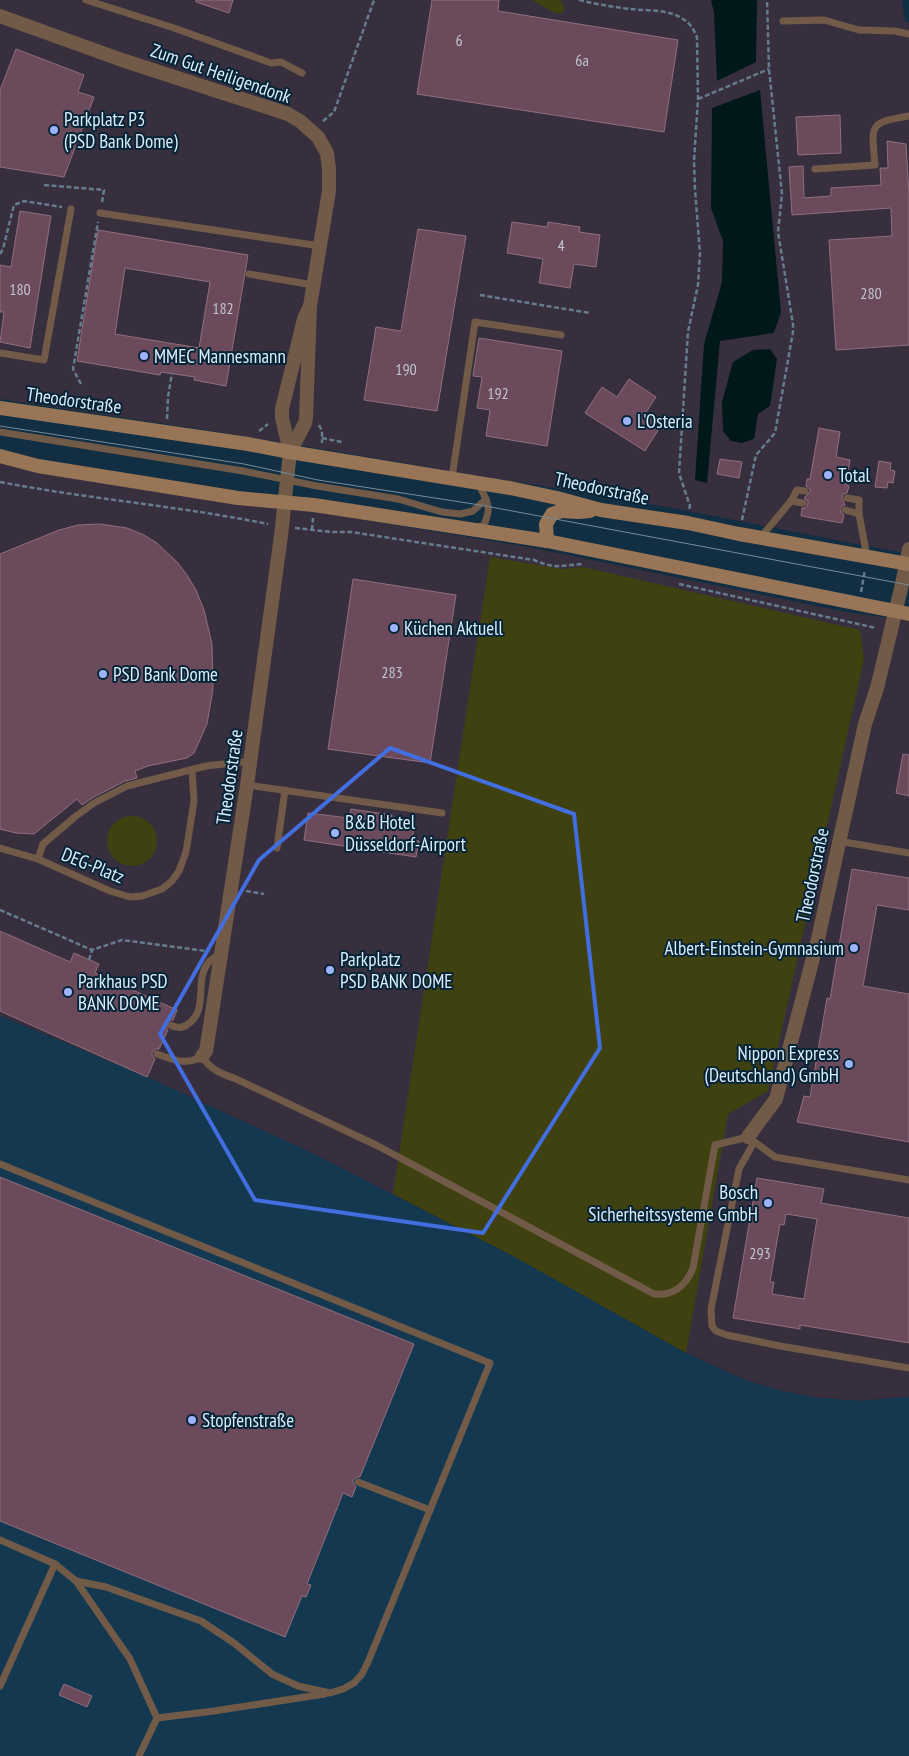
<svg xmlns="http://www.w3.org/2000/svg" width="909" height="1756" viewBox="0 0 909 1756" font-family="'PT Sans Narrow',sans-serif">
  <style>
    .commercial { fill: #382f3e }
    .built { fill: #133850 }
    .green { fill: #3f4110 }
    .water { fill: #00181a }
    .building { fill: #6b4b5b; stroke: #906e7f; fill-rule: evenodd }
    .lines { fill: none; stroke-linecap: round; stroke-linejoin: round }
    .path { stroke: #647c8d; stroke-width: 2.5; stroke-dasharray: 5 2.5; stroke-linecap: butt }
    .service { stroke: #715b48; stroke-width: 7 }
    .minor { stroke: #715b48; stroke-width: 14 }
    .secondary { stroke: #987556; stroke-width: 14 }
    .tram { stroke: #748b9c; stroke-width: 1 }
    .marked { fill: none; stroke: #436edf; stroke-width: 4; stroke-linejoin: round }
    .poi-dot { fill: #9db4fd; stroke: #062437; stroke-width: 2 }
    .labels { text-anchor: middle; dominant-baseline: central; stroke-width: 4; stroke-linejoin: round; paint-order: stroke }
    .number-label { font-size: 16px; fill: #c0c4d2 }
    .street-label { font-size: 19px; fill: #dcedfa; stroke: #062437 }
    .poi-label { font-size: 19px; fill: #dcedfa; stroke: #062437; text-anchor: start }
  </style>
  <rect width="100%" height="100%" fill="#112e42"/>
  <g class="commercial">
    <polygon points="0,0 902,0 905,22 909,22 909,554 667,507 238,435 0,399"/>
    <polygon points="0,460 528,547 846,612 909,621 909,1397 860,1401 819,1398 781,1391 745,1380 686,1353 515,1257 312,1153 147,1077 0,1016"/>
  </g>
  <polygon class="built" points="0,1016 147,1077 312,1153 515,1257 686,1353 745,1380 781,1391 819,1398 860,1401 909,1397 909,1756 0,1756"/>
  <g class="green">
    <polygon points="532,0 560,0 565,8 561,14 553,12"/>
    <polygon points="490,557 562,569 583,567 860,630 864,659 768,1091 728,1114 686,1353 515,1257 393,1194"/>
    <circle cx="132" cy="841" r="25"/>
  </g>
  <g class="water">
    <polygon points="711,0 757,0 756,62 717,81 714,13"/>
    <polygon points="760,90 781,312 774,333 720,341 707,483 695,480 704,344 722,282 723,241 711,208 712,108"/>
    <polygon points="770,349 777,359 770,406 758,414 754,439 742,443 731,441 723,431 722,402 733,362 753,350"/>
  </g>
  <g class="building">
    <polygon points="196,0 233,0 229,13 196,2"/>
    <polygon points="432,0 499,0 498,11 678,40 664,132 417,94"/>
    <polygon points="16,49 84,75 78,92 94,97 64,177 0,167 0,90"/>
    <polygon points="840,115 841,153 798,155 796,117"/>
    <polygon points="887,141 906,144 909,194 909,345 836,350 829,240 892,236 891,208 792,215 789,167 803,166 804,198 831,196 831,188 881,185 880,168 888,168"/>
    <polygon points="20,211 51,216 30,348 0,342 4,312 0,312 0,265 11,267"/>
    <polygon points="512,222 547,227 548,222 580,227 579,232 600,235 596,267 574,264 570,288 539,283 543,259 507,253"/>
    <polygon points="418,229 466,236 437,411 364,400 376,327 401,331"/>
    <path d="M 98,230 L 248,255 L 226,386 L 194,380 L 195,377 L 161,372 L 160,375 L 77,361 ZM 125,268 L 210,282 L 199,348 L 115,334 Z"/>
    <polygon points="479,338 562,351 547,446 486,436 490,410 477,408 482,377 473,376"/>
    <polygon points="629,379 656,397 645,414 662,424 645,451 585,413 602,387 617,397"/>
    <polygon points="819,428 840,432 836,457 850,460 846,485 849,486 847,493 843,494 842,498 845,505 842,506 840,509 841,513 844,515 842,523 801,516 802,508 805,508 808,504 808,501 804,498 810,492 810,489 806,486 807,479 810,479"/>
    <polygon points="720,459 742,462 739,478 717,474"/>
    <polygon points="879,461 891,463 890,470 895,471 893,483 888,482 887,488 875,487"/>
    <polygon points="100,524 127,528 144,535 157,543 177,562 187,575 196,590 204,610 212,644 213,689 207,724 194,753 187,758 148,766 135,771 137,778 125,781 92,798 82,805 77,799 34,834 16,833 0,829 0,554 59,530 78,525"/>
    <polygon points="353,579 456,595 430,763 328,749"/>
    <polygon points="903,754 909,755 909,796 896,793"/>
    <polygon points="351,809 392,815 391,825 414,828 412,840 419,841 416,857 304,840 308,813 349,818"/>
    <polygon points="852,869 909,878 909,910 877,905 863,986 909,994 909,1142 797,1122 804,1096 810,1097 827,998 830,999"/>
    <polygon points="0,931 70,962 74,953 99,964 95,973 177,1010 173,1020 169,1020 165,1023 165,1026 168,1030 159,1049 156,1049 152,1052 152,1055 155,1059 147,1077 0,1011"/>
    <polygon points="0,1177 414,1344 360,1477 357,1477 353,1480 353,1483 356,1487 352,1497 343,1493 307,1584 311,1585 306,1597 302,1596 285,1637 0,1521"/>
    <path d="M 757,1178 L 824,1189 L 821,1203 L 909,1218 L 909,1343 L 800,1325 L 800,1329 L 733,1318 ZM 786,1214 L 817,1219 L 804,1299 L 772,1294 L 774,1282 L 770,1282 L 780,1224 L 784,1225 Z"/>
    <polygon points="64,1684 92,1696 87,1707 59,1695"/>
  </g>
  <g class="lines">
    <g class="path">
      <path d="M 579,0 C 596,4 613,7 630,9 C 647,11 669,9 683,19 C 690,23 694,30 697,37 L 698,99 L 694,161 L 695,190 L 700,253 L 698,285 L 688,332 L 679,473 L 690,506 L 689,509"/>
      <polyline points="698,99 769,69"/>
      <polyline points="323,121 334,112 374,0"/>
      <polyline points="44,185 104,190 102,202"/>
      <polyline points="0,254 3,249 14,205 24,201 62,207"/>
      <polyline points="480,295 590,313"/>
      <polyline points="81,384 73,369 98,222"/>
      <polyline points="167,419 168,397 172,373"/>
      <polyline points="319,425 322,431 322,443"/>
      <polyline points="259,431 268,424"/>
      <polyline points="322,438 342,442"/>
      <path d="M 0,482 C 89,499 179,506 268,524"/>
      <polyline points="742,520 756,455 775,433 793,332 793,324 778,232 782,194 769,69 767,0"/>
      <path d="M 295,528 L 332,532 L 351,532 L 534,560 C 557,570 561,565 583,564"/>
      <polyline points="312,530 313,518"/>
      <polyline points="679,584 876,628"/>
      <polyline points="861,592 865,570"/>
      <polyline points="246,891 264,894"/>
      <polyline points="0,910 92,950 122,940 206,951"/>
      <polyline points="89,960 92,950"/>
    </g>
    <g class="service">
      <polyline points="86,0 174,28 271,63 281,62 302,73"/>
      <polyline points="783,21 824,20 859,30 895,31 909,34"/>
      <path d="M 815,169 L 875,165 C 872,125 867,123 909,116"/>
      <polyline points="100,213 320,246"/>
      <polyline points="249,274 313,285"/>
      <polyline points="0,353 44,360 71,209"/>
      <polyline points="0,432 243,471 317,486 398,499 442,512 460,514 473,511 486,499 478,483"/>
      <polyline points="452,478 475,322 561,335"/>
      <polyline points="847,498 859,500 859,514"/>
      <polyline points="791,501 797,490 805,491"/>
      <polyline points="845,510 859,514 867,557"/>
      <path d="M 477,527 L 484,525 C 488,515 490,509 486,499"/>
      <polyline points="761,537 791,501 803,503"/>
      <polyline points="192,770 194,801 186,852 179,871 172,881 162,889 142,896 130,897 110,891 38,859 43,844 76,816 94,803 127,786 206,766 251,761"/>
      <polyline points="247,785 442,813"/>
      <polyline points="838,841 909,853"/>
      <polyline points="0,848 38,859"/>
      <polyline points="277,848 285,790"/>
      <path d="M 170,1025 C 177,1028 182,1029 188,1024 C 209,1010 194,981 208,963 C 211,959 217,956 221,953"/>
      <path d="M 157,1054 C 173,1060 187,1066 202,1056 C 210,1070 222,1074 236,1079 L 378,1146 L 654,1294 C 673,1296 686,1286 693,1268 L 715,1145 L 748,1137 L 775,1157 L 909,1180"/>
      <polyline points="754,1142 739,1169 711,1309 712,1326 716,1331 727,1335 780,1346 909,1368"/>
      <polyline points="0,1164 490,1363 368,1662 362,1674 354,1683 343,1689 330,1693 298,1686 272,1674 234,1643 201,1621 106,1587 76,1581 55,1564 0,1540"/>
      <polyline points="358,1482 430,1510"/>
      <polyline points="76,1581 130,1659 157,1718 214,1711 325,1694"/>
      <polyline points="0,1686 55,1564"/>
      <polyline points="139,1756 157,1718"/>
    </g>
    <g class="minor">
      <polyline points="0,16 122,60 288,114 300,121 318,137 327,153 329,168 329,191 310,306 306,418 305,423 290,452"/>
      <polyline points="202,1056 206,1051 208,1039 247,785 281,536 290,452 282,418 282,409 304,319 310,306"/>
      <polyline points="748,1137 776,1099 818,939 865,724 877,688 902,584 909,549"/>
    </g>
    <g class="secondary">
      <polyline points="0,408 248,444 290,452 510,488 557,498 601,510 688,523 739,534 909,564"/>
      <polyline points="0,456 38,466 238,498 314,505 547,541 909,614"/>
      <polyline points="547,541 546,524 552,514 561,511 578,512 590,511"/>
    </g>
    <polyline class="tram" points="0,426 244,464 318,480 480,505 909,585"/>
  </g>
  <path class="marked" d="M 390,748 L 574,814 L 600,1048 L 483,1233 L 255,1200 L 160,1034 L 259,860 Z"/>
  <g class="poi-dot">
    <circle cx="54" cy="130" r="5"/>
    <circle cx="144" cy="356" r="5"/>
    <circle cx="627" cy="421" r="5"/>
    <circle cx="828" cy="475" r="5"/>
    <circle cx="394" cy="628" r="5"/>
    <circle cx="103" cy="674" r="5"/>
    <circle cx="335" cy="833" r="5"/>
    <circle cx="854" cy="948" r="5"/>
    <circle cx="330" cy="970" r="5"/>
    <circle cx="68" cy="992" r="5"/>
    <circle cx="849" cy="1064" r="5"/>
    <circle cx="768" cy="1203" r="5"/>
    <circle cx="192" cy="1420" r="5"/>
  </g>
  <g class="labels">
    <g class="number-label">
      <text x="459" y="40">6</text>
      <text x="582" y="60">6a</text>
      <text x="561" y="245">4</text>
      <text x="20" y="289">180</text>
      <text x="871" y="293">280</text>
      <text x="223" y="308">182</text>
      <text x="406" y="369">190</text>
      <text x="498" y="393">192</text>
      <text x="392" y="672">283</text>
      <text x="760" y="1253">293</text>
    </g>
    <g class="street-label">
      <text transform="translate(221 73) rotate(19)">Zum Gut Heiligendonk</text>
      <text transform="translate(74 400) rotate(8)">Theodorstraße</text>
      <text transform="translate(602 488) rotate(12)">Theodorstraße</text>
      <text transform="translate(229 777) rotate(-82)">Theodorstraße</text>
      <text transform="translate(93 865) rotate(22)">DEG-Platz</text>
      <text transform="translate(812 875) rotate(-78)">Theodorstraße</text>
    </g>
    <g class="poi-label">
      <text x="64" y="119">Parkplatz P3<tspan x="64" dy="22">(PSD Bank Dome)</tspan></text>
      <text x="154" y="356">MMEC Mannesmann</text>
      <text x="637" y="421">L'Osteria</text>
      <text x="838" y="475">Total</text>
      <text x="404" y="628">Küchen Aktuell</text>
      <text x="113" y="674">PSD Bank Dome</text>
      <text x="345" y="822">B&amp;B Hotel<tspan x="345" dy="22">Düsseldorf-Airport</tspan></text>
      <text x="844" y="948" text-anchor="end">Albert-Einstein-Gymnasium</text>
      <text x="340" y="959">Parkplatz<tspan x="340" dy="22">PSD BANK DOME</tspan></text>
      <text x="78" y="981">Parkhaus PSD<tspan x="78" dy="22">BANK DOME</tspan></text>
      <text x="839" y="1053" text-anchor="end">Nippon Express<tspan x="839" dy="22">(Deutschland) GmbH</tspan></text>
      <text x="758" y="1192" text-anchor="end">Bosch<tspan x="758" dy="22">Sicherheitssysteme GmbH</tspan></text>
      <text x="202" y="1420">Stopfenstraße</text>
    </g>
  </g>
</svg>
